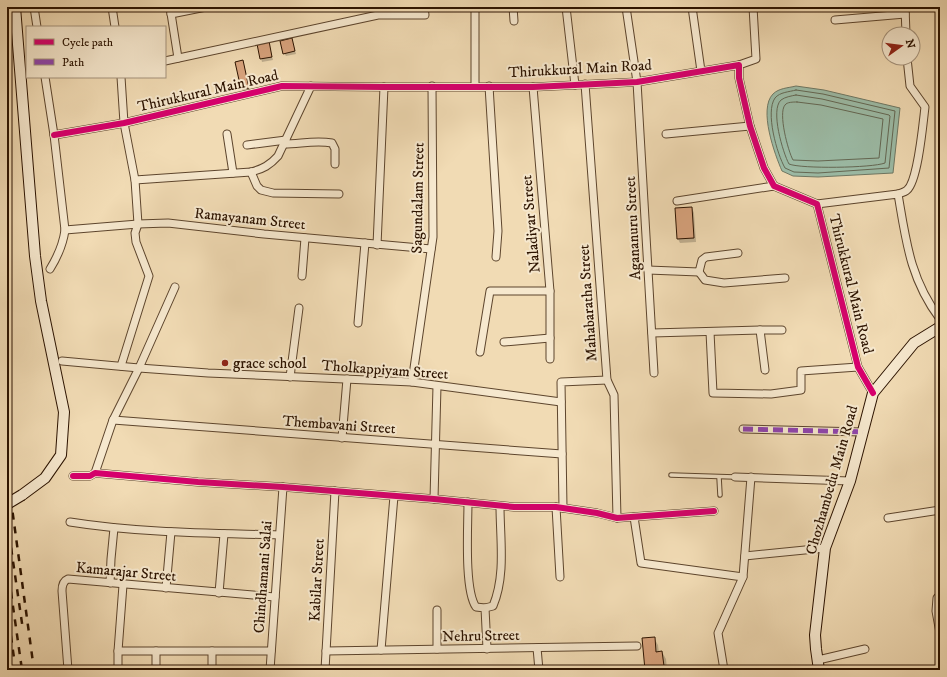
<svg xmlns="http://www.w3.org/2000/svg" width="947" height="677" viewBox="0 0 947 677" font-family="'IM FELL DW Pica',serif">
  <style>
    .water { fill: #9cbca7; stroke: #6f7864 }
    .shadow { fill: #0003 }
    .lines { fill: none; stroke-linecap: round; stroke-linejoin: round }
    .shore { stroke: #646854; stroke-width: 1 }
    .building { fill: #d8a37d; stroke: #2c1300 }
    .lane-casing { stroke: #5d452d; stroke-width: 5.5 }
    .street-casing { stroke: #5d452d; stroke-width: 9 }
    .secondary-casing { stroke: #2c1300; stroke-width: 12 }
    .lane { stroke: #f6e8ce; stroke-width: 3.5 }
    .street { stroke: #f6e8ce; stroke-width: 7 }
    .secondary { stroke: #f6e8ce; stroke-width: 10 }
    .rail { stroke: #2c1300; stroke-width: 2.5; stroke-dasharray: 7 7; stroke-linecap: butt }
    .secondary-bridge-casing { stroke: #2c1300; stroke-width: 12; stroke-linecap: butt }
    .secondary-bridge { stroke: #f6e8ce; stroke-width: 10 }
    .quiet { stroke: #8e44ad; stroke-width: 5; stroke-dasharray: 10 5; stroke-linecap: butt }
    .cycleway-casing { stroke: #f6e8ce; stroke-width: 8 }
    .cycleway { stroke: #d6006c; stroke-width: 6 }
    .poi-dot { fill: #8f2418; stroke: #f6e8ce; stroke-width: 1.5 }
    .labels { text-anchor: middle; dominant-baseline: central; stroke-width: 4; stroke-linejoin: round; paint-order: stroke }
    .street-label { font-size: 15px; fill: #2c1300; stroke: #f6e8ce }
    .poi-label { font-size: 15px; fill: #2c1300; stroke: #f6e8ce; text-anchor: start }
  </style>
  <rect width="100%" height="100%" fill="#f1dbb4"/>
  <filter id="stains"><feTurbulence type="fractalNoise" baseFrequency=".005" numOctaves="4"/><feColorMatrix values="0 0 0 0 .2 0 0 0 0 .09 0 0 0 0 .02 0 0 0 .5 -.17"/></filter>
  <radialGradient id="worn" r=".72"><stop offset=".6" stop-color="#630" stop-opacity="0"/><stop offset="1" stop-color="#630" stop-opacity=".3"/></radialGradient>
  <path class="water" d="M 796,86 L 824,90 L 900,108 L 893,173 L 818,177 L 793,176 L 782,171 C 775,155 758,109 773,94 C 779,88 788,88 796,86 Z"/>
  <g class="shadow">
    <polygon points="292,39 296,54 286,56 284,53"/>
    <polygon points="268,42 273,60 262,62 258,45"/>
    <polygon points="243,61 250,91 243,92 236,63"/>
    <polygon points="692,208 694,213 696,242 680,243 678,239"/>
    <polygon points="654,638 658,645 659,653 662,652 666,659 667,670 646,670"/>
  </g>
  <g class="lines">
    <g class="shore">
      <path d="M 796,90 L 823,94 L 895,111 L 889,168 L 818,173 L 794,172 L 785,168 C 777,154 765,112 775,98 C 780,92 789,92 796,90 Z"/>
      <path d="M 796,95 L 822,99 L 889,115 L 890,116 L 885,163 C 872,168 801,169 789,164 C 783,153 770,110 781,100 C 785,97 791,96 796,95 Z"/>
      <path d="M 797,102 L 821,105 L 883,119 L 879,158 L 818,161 L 793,160 C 788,151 778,113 785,105 C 787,102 793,102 797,102 Z"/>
    </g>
  </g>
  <g class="building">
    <polygon points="292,38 295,51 283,54 280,41"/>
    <polygon points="269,41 272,57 260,59 257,44"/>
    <polygon points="243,60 249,88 241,89 235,62"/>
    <polygon points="692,207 694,238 677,239 675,208"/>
    <polygon points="655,637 656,652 662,651 664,666 657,666 657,670 645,670 642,638"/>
  </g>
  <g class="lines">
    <defs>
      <g id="lane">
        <polyline points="671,475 735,477"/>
        <polyline points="719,477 720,495"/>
      </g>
      <g id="street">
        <polyline points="34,7 37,27"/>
        <polyline points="112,7 115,27"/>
        <polyline points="170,7 178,58"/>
        <polyline points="475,7 475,86"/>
        <polyline points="513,7 514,21"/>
        <polyline points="566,7 575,85"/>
        <polyline points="626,7 637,82 654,373"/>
        <polyline points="692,7 701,71"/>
        <polyline points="905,7 906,34"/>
        <polyline points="171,14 206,7"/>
        <polyline points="835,20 905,14"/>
        <polyline points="165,61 378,15 425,15 424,7"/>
        <polyline points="739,65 756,59 753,7"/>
        <path d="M 45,77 L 54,135 L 65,230 C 63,245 58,256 50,269"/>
        <polyline points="585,84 607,380 614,395 617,518"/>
        <polyline points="489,86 498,231 496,257"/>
        <polyline points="533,87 550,291 550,359"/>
        <polyline points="227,134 233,173"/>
        <polyline points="666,134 750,126"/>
        <polyline points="54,135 124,123 282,86 384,87 533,87 575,85 637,82 739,65 739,78 750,126 764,168 774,186 817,204 858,367 873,393"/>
        <path d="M 284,144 C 300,144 315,140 332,143 L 335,149 L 335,164"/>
        <polyline points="247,145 286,140"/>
        <polyline points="251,172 257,186 261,190 273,193 339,194"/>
        <path d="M 135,180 L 251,172 C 263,169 270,165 278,156 L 311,86"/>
        <path d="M 898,194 C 901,193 905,192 907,190 C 918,181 923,123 925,107 L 910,86 L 907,58"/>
        <polyline points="677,201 774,186"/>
        <path d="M 817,204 L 898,194 C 906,241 910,279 940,319"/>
        <polyline points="65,230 138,224 168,223 264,234 431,249"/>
        <polyline points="377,245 384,87"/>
        <polyline points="648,270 699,272 702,260 706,257 738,253"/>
        <polyline points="699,272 705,280 724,283 785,278"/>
        <polyline points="302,276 305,238"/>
        <polyline points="358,323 365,243"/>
        <polyline points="710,332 713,393 771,394 801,390 801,371 858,367"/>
        <polyline points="652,333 760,330"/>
        <polyline points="504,342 550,338"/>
        <polyline points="480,352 490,291 550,291"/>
        <polyline points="62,361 139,368 208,373 412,382 561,402"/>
        <polyline points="121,366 149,276 136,242 135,233 138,224 135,180 124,123 121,77"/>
        <polyline points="765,370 760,330 782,330"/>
        <polyline points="290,377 299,308"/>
        <polyline points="412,382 433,237 432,86"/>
        <polyline points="113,420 562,454"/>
        <polyline points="743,429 863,432"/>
        <polyline points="342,438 347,379"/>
        <polyline points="95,473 113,420 139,368 175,287"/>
        <polyline points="73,476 90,476 95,473 198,482 283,487 434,499 514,507 556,507 597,513 617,518 714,511"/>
        <polyline points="735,477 850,481"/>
        <polyline points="434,499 437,386"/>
        <path d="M 468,502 C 468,526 464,590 476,607 L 485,608 L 487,649"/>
        <polyline points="556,507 560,577"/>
        <polyline points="563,508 561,382 607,380"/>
        <polyline points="634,517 641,563 743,577"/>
        <polyline points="888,518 940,510"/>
        <path d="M 70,522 C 139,533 210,533 279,535"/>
        <polyline points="745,556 825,548"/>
        <polyline points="110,583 111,559 114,528"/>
        <polyline points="166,588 171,532"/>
        <polyline points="219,593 224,534"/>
        <polyline points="940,595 937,598 936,611 940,633"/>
        <path d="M 485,608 L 493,606 C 506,575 500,539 500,506"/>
        <polyline points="437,610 437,649"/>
        <polyline points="537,648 539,670"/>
        <polyline points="381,650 394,496"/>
        <polyline points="118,651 271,651"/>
        <polyline points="326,651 637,646"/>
        <polyline points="818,660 865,649"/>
        <path d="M 68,670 L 62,591 C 62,586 63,581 68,579 L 275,597"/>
        <polyline points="118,670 118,651 123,585"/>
        <polyline points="156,670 156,651"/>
        <polyline points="212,670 212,651"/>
        <polyline points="270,670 283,487"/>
        <polyline points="325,670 335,491"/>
        <polyline points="724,670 718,633 743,577 751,477"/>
      </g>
      <g id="secondary">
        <polyline points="15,7 35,256 41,301 64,412 61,455 45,478 22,495"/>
        <polyline points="819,670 816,649 815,635 825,548 850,481 873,393 914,343 940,327"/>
      </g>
    </defs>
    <use href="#lane" class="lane-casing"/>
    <use href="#street" class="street-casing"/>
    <use href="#secondary" class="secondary-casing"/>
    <use href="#lane" class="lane"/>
    <use href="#street" class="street"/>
    <use href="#secondary" class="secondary"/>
    <g class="rail">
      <polyline points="7,471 34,670"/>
      <polyline points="7,520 23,630"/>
      <polyline points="7,564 22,670"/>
      <polyline points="7,608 14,658"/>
    </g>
    <defs>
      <polyline id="secondary-bridge" points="7,504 22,495"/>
    </defs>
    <use href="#secondary-bridge" class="secondary-bridge-casing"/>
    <use href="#secondary-bridge" class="secondary-bridge"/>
    <polyline class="quiet" points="743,429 863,432"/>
    <defs>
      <g id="cycleway">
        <polyline points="54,135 124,123 282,86 384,87 533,87 575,85 637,82 739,65 739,78 750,126 764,168 774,186 817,204 858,367 873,393"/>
        <polyline points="73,476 90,476 95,473 198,482 283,487 434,499 514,507 556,507 597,513 617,518 714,511"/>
      </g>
    </defs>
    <use href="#cycleway" class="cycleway-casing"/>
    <use href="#cycleway" class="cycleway"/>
  </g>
  <circle class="poi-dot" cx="225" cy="363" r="4"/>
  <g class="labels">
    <g class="street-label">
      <text transform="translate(580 69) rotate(-3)">Thirukkural Main Road</text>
      <text transform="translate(208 91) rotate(-13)">Thirukkural Main Road</text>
      <text transform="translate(418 198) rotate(-89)">Sagundalam Street</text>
      <text transform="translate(250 219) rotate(6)">Ramayanam Street</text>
      <text transform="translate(531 224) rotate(-95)">Naladiyar Street</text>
      <text transform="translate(633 228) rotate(-93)">Agananuru Street</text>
      <text transform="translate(851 284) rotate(76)">Thirukkural Main Road</text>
      <text transform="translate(588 303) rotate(-94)">Mahabaratha Street</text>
      <text transform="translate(385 370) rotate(4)">Tholkappiyam Street</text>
      <text transform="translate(339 425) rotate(4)">Thembavani Street</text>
      <text transform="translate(832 480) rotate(-74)">Chozhambedu Main Road</text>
      <text transform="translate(126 572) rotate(5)">Kamarajar Street</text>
      <text transform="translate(263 577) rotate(-86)">Chindhamani Salai</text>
      <text transform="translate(317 580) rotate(-87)">Kabilar Street</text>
      <text transform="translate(481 636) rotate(-1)">Nehru Street</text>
    </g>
    <g class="poi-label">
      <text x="233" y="363">grace school</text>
    </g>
  </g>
  <rect width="947" height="677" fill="none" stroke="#f1dbb4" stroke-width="24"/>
  <rect x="8" y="8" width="931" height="661" fill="none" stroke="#2c1300" stroke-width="2"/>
  <rect x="12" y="12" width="923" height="653" fill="none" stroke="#2c1300"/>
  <rect x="26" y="26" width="140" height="52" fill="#f6e8ce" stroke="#a5937c"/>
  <rect x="34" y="39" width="20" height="6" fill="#d6006c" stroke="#a5937c"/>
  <text x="62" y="46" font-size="12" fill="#2c1300">Cycle path</text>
  <rect x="34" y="59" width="20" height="6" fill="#8e44ad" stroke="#a5937c"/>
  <text x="62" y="66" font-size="12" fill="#2c1300">Path</text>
  <g transform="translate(901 46) rotate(76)"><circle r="19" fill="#f6e8ce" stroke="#a5937c"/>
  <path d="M0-3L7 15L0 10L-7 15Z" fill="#8f2418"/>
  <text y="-6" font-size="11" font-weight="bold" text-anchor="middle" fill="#2c1300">N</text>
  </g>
  <rect width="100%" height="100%" filter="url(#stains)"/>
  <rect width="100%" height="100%" fill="url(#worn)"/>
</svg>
